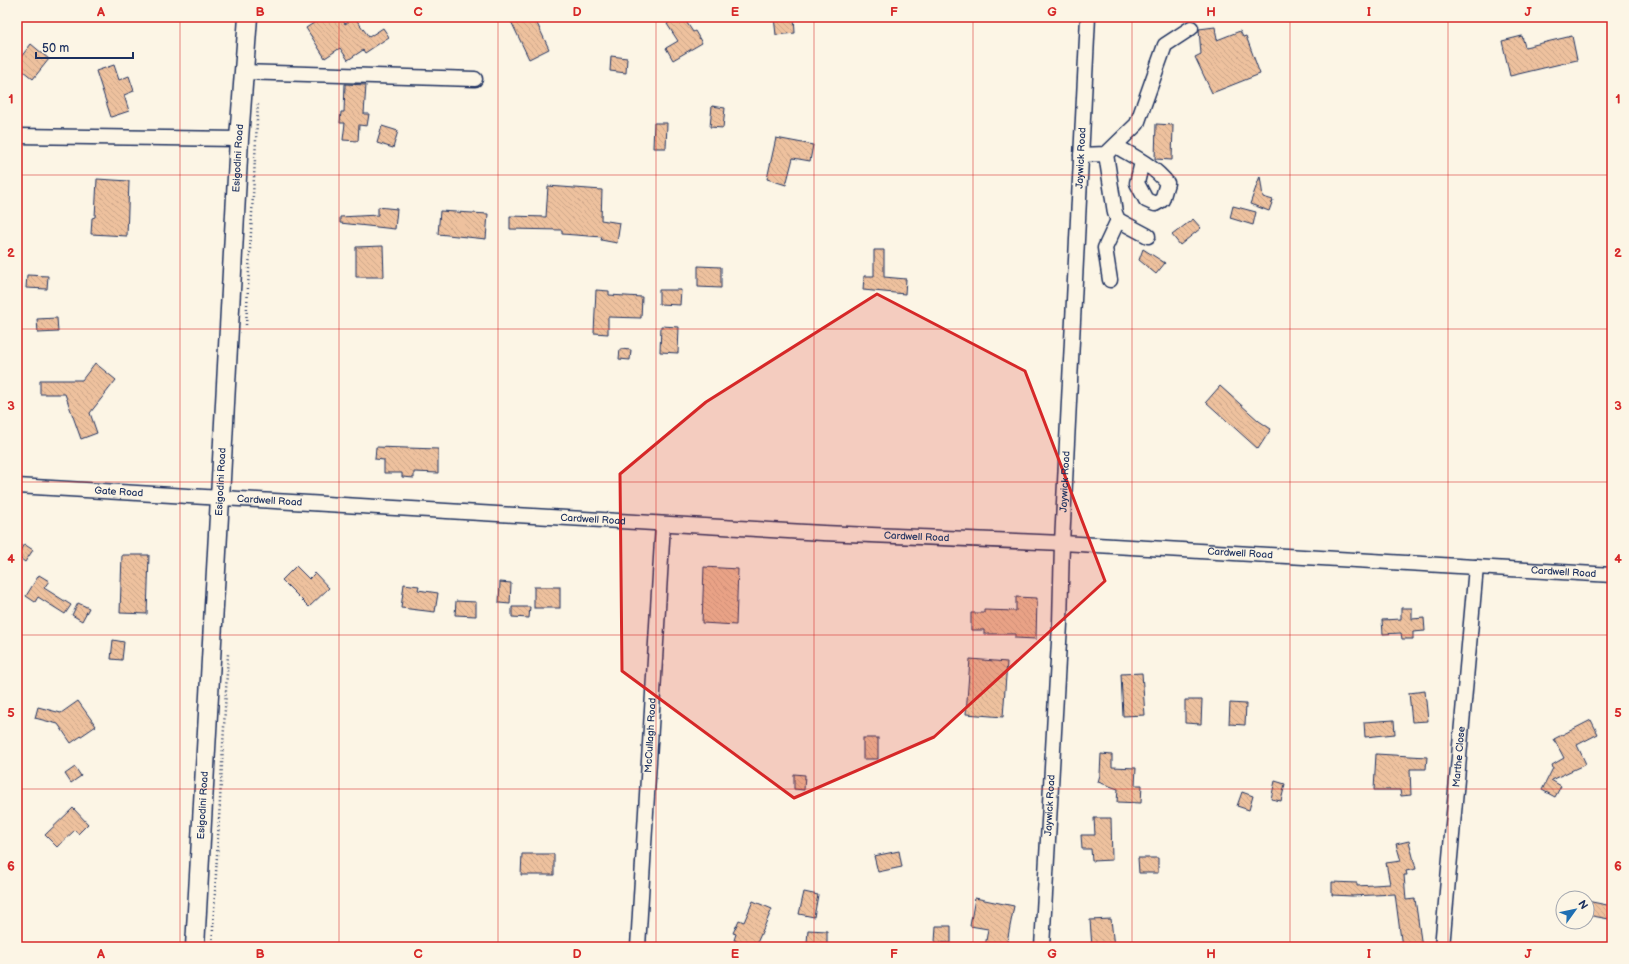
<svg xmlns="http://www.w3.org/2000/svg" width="1629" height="964" viewBox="0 0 1629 964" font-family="'Balsamiq Sans',sans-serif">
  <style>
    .building { fill: url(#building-back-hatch); stroke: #1b2f5e }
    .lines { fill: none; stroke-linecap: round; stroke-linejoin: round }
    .minor-casing { stroke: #1b2f5e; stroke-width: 17 }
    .major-casing { stroke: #1b2f5e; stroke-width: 21 }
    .path { stroke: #1b2f5e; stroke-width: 2.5; stroke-dasharray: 1 3; stroke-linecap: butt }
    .minor { stroke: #fcf5e5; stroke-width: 14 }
    .major { stroke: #fcf5e5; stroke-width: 18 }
    .marked { fill: #d62828; fill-opacity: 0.2; stroke: #d62828; stroke-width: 3; stroke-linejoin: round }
    .grid { fill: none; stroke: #d62828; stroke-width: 1; stroke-opacity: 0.55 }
    .labels { text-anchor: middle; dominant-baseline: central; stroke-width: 3; stroke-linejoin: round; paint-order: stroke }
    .street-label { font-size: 10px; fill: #1b2f5e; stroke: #fcf5e5 }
    .neatline { fill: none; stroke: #d62828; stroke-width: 1.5 }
    .grid-label { font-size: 13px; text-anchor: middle; font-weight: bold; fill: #d62828 }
  </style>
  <defs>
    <pattern id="building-back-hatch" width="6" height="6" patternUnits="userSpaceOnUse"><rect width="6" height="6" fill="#eec19e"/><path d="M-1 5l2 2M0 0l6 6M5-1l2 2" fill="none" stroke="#cca68a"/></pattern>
  </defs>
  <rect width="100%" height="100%" fill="#fcf5e5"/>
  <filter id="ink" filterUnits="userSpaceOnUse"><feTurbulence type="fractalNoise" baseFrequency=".025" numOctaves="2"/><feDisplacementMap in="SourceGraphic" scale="8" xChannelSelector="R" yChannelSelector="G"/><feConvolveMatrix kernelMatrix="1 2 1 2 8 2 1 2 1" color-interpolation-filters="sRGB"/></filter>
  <g filter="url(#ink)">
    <g class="building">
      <polygon points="323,17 341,17 345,24 355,18 369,37 383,28 389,37 365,53 363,50 348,60 340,48 325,58 306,28"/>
      <polygon points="509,17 534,17 549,49 529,59"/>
      <polygon points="677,17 683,17 693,32 695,31 702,43 673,60 666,48 678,41 667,24"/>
      <polygon points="774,17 794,17 795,33 776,35"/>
      <polygon points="1215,27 1217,40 1240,31 1243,37 1246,36 1260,74 1212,93 1195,57 1201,54 1199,29"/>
      <polygon points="1522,36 1525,47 1572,36 1577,60 1510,76 1502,41"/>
      <polygon points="31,44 49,59 33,79 17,66 17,62"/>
      <polygon points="611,56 627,58 626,73 610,71"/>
      <polygon points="114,65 119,80 129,76 134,91 124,95 129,111 111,117 96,71"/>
      <polygon points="345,84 366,85 364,114 369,114 367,126 359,125 358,141 343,140 345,123 340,123 341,112 344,112"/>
      <polygon points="712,106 725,108 723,128 710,127"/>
      <polygon points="654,123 667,123 666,148 653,148"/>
      <polygon points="1156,124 1173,125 1172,160 1155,159"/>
      <polygon points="382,126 398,131 393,148 377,143"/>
      <polygon points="776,138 813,145 810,161 793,158 786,185 767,179"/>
      <polygon points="1260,176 1263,197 1273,200 1269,211 1250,204"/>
      <polygon points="97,179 129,181 127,236 91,234 92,218 95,217"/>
      <polygon points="548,186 602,190 601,220 620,223 617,243 601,240 602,237 562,234 562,230 510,229 510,216 546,217"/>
      <polygon points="1233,206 1256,212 1253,225 1230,218"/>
      <polygon points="378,207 397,209 395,229 340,223 340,217 378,215"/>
      <polygon points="440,211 488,214 486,239 438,234"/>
      <polygon points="1193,219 1201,228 1180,245 1172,235"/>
      <polygon points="383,246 384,277 356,277 356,247"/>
      <polygon points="1143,249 1165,263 1156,274 1139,260"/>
      <polygon points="874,250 884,250 884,277 906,279 905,294 863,290 864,276 874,276"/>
      <polygon points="698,266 721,267 721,288 698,287"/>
      <polygon points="27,275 48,276 47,289 26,288"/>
      <polygon points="596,290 609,291 609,295 642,297 641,318 608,317 608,334 594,333"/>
      <polygon points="659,290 681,290 680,305 659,304"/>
      <polygon points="57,318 58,332 38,333 37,319"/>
      <polygon points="661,326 679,327 678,353 660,352"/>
      <polygon points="620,349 631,350 630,360 619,359"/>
      <polygon points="95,363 116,380 90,413 97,433 81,439 65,394 40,394 40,380 82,380"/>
      <polygon points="1220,386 1259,421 1271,429 1258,449 1206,402"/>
      <polygon points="376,447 438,449 438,473 414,472 414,478 402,477 402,473 384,473 384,460 375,459"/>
      <polygon points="24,544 33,550 25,562 17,556"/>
      <polygon points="122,555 149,555 147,614 120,613"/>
      <polygon points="296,566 309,579 315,573 329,588 309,607 282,580"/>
      <polygon points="704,567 738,569 736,625 702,623"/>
      <polygon points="39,575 49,581 44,588 71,605 65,614 38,597 35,602 26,596"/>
      <polygon points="500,582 511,583 510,604 499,603"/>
      <polygon points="404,584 419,586 418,590 438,593 435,612 401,608"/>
      <rect x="534" y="587" width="26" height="21"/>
      <polygon points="1016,597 1037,598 1036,639 1015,638 1015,634 984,634 984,630 971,630 971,613 984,613 984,610 1016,611"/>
      <polygon points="456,601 476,602 476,616 455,615"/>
      <polygon points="78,603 89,608 82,621 72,615"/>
      <polygon points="512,607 530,607 529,618 512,617"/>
      <polygon points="1401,608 1412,608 1412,619 1424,618 1425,631 1413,632 1413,639 1402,639 1401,633 1383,634 1382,620 1401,619"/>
      <polygon points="113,640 124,642 122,660 111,659"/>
      <polygon points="970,659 1007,662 1003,717 966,714"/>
      <polygon points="1142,673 1145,715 1123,716 1121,674"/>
      <polygon points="1425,691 1428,721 1412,722 1409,693"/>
      <polygon points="1185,700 1202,700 1201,724 1185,723"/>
      <polygon points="78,701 96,726 71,743 58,724 35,718 38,707 61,713"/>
      <polygon points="1230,703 1246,704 1245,725 1229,724"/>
      <polygon points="1394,720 1395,734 1365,737 1364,722"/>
      <polygon points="1591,720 1598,734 1577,745 1586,764 1551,780 1561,786 1555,797 1542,790 1553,768 1552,765 1564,758 1554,739"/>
      <rect x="863" y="738" width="15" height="21"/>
      <polygon points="1101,754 1112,755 1112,767 1136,768 1135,785 1142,785 1141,803 1117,802 1118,789 1098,782 1100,775"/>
      <polygon points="1376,754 1427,757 1426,769 1410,769 1411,795 1401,796 1400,790 1374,790"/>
      <polygon points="75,767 81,776 71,783 65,774"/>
      <polygon points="794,774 805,775 804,790 794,789"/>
      <polygon points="1275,781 1285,784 1281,801 1271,799"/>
      <polygon points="1242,792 1253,796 1249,810 1237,806"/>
      <polygon points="73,808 88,824 78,834 75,830 57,847 45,835"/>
      <polygon points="1094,818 1111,818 1112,860 1092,861 1091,849 1082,849 1081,835 1095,835"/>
      <polygon points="1409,841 1416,869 1406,871 1407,875 1404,875 1406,900 1415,899 1422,947 1402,947 1395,894 1352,896 1332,895 1332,882 1357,883 1357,886 1390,884 1386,863 1401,861 1396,844"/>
      <polygon points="899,851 902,867 878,872 874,856"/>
      <polygon points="522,854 554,854 554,875 521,875"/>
      <polygon points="1138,858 1158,858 1158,873 1139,873"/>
      <polygon points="804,892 818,895 814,917 799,914"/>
      <polygon points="975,898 1014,906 1006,947 985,947 988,929 970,926"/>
      <polygon points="753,901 772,909 757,943 754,942 751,947 734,940 736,934 733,933 739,920 744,922"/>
      <polygon points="1587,901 1612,906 1609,919 1587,915"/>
      <polygon points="1111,919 1114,947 1092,947 1090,920"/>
      <polygon points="936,926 951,926 951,943 935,942"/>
      <polygon points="808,930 827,931 827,947 811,947 811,943 807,943"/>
    </g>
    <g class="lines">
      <defs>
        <g id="minor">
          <polyline points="244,72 475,79"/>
          <polyline points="17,136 239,139"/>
          <path d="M 1116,146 C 1134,157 1154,166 1167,183 L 1162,200 L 1155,204 L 1146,200 L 1137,183 L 1142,162"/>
          <polyline points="1106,154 1115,213 1118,220 1148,236"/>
          <polyline points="1081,155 1106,154 1137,124 1165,45 1191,28"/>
          <polyline points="1110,280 1105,248 1118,220"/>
          <path id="s1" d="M 17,486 L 823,533 L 1062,543 L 1612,575"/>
          <path id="s2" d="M 638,947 L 663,524"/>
          <path id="s3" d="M 1042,947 L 1060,624 L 1062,543 L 1088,17"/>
          <path id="s4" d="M 1442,947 L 1476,567"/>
        </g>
        <g id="major">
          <path id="s5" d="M 195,947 L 220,498 L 239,139 L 248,17"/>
        </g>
      </defs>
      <use href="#minor" class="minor-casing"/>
      <use href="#major" class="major-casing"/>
      <g class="path">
        <polyline points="246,325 258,103"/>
        <polyline points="212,947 228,654"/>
      </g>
      <use href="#minor" class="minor"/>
      <use href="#major" class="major"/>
    </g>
  </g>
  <path class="marked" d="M 877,294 L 1025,371 L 1105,581 L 934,737 L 794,798 L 622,671 L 620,474 L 706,402 Z"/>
  <path class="grid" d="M 180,17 L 180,947M 339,17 L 339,947M 498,17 L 498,947M 656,17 L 656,947M 814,17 L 814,947M 973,17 L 973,947M 1132,17 L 1132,947M 1290,17 L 1290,947M 1448,17 L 1448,947M 17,175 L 1612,175M 17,329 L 1612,329M 17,482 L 1612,482M 17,635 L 1612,635M 17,789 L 1612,789"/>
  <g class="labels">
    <g class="street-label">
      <text stroke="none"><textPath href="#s5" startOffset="790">Esigodini Road</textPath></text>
      <text stroke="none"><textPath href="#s3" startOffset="790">Jaywick Road</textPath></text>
      <text stroke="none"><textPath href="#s5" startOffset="466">Esigodini Road</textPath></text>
      <text stroke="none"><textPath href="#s3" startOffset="466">Jaywick Road</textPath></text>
      <text stroke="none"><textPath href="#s1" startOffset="102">Gate Road</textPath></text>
      <text stroke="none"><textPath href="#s1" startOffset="253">Cardwell Road</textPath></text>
      <text stroke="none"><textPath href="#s1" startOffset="577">Cardwell Road</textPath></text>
      <text stroke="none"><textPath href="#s1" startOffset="901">Cardwell Road</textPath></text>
      <text stroke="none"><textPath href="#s1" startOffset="1225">Cardwell Road</textPath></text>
      <text stroke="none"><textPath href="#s1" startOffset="1549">Cardwell Road</textPath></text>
      <text stroke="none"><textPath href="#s2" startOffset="212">McCullagh Road</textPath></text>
      <text stroke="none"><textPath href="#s4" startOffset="191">Marthe Close</textPath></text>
      <text stroke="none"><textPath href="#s5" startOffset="142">Esigodini Road</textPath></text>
      <text stroke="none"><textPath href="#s3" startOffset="142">Jaywick Road</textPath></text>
    </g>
  </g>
  <rect width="1629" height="964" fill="none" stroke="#fcf5e5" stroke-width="44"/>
  <g transform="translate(1575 910) rotate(57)"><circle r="19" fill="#fcf5e5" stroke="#a2a6af"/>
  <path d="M0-3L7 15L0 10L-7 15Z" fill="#1f6fb2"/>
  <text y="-6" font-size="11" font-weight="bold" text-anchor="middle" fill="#1b2f5e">N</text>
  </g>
  <path d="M36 52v6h97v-6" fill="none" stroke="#1b2f5e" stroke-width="2"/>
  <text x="42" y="52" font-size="12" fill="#1b2f5e" stroke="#fcf5e5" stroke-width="3" paint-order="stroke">50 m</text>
  <rect x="22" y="22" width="1585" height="920" class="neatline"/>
  <g class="grid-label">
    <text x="101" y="16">A</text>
    <text x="260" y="16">B</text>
    <text x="418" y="16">C</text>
    <text x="577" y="16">D</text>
    <text x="735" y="16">E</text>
    <text x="894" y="16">F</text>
    <text x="1052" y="16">G</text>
    <text x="1211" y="16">H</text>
    <text x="1369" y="16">I</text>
    <text x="1528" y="16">J</text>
    <text x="11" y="103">1</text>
    <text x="1618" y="103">1</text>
    <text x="11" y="257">2</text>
    <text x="1618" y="257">2</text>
    <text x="11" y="410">3</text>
    <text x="1618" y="410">3</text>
    <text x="11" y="563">4</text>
    <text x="1618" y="563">4</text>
    <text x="11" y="717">5</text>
    <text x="1618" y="717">5</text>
    <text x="11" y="870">6</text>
    <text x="1618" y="870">6</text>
    <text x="101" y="958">A</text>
    <text x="260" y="958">B</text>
    <text x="418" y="958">C</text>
    <text x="577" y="958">D</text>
    <text x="735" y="958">E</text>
    <text x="894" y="958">F</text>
    <text x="1052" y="958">G</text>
    <text x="1211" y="958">H</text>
    <text x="1369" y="958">I</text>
    <text x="1528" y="958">J</text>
  </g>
</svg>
